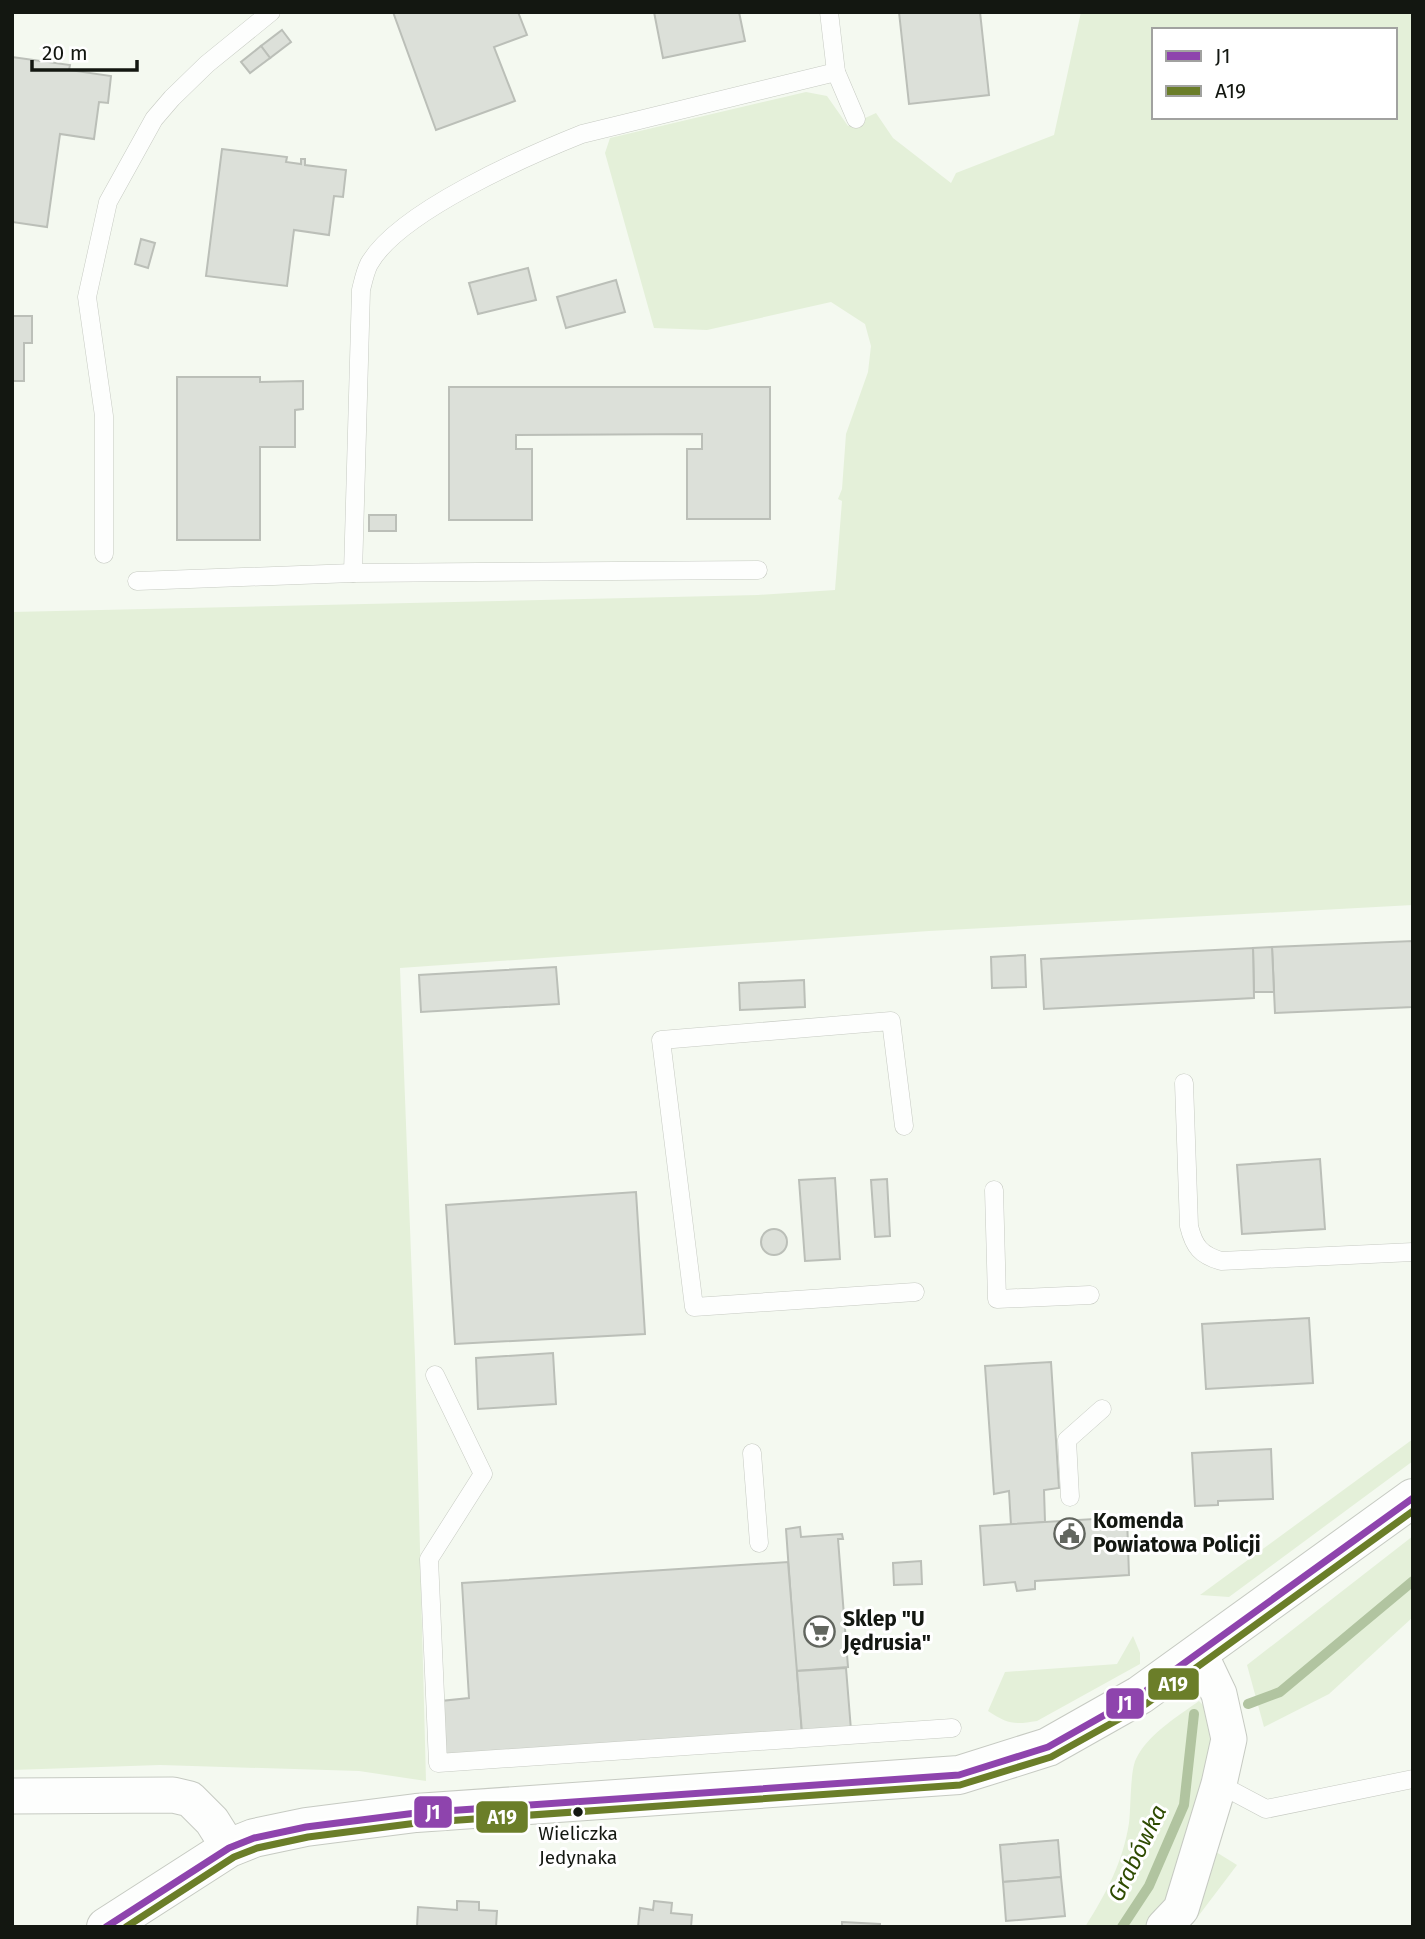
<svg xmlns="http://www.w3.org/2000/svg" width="1425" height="1939" viewBox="0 0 1425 1939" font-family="'Fira Sans',sans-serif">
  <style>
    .green { fill: #e4f0d9; fill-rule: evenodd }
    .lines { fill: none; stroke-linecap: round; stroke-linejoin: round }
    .stream { stroke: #b1c4a0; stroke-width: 10 }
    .building { fill: #dce0d9; stroke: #bbbfb8; stroke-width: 2 }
    .service-casing { stroke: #c6cac2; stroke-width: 19 }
    .minor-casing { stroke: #c6cac2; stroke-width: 37 }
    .tertiary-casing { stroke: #c6cac2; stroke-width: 40 }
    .service { stroke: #fdfefd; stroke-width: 18 }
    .minor { stroke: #fdfefd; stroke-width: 35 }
    .tertiary { stroke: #fdfefd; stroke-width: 38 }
    .bus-1-casing { stroke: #fff; stroke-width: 12 }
    .bus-2-casing { stroke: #fff; stroke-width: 12 }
    .bus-1 { stroke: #8e44ad; stroke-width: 7 }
    .bus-2 { stroke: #6b7e29; stroke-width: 7 }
    .bus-dot { fill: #131711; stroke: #fff; stroke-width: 2.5 }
    .labels { text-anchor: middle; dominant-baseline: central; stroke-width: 6; stroke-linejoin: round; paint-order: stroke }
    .bus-label { font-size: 19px; fill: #131711; stroke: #fff }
    .poi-label { font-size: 21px; font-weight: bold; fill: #131711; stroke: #fff; text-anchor: start }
    .water-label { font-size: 23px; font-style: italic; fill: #2e4b01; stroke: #fff }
    .line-badge { stroke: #fff; stroke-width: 2.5 }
    .badge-label { font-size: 19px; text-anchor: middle; font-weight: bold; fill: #fff }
  </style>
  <rect width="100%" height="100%" fill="#f4f9f0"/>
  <g class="green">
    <path d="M 1081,12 L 1413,12 L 1413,905 L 929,931 L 400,968 L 415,1358 L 426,1781 L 359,1771 L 160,1765 L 12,1770 L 12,612 L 758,595 L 835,590 L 842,501 L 838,499 L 842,489 L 846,434 L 868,372 L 871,346 L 865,324 L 831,302 L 707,330 L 654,328 L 605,153 L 610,138 L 806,92 L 827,96 L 848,126 L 876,113 L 893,138 L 951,183 L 956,173 L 1054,135 ZM 1154,30 L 1395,30 L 1395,117 L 1154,117 Z"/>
    <polygon points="1413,1439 1413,1461 1229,1597 1200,1595"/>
    <polygon points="1413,1536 1413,1617 1329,1694 1264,1727 1247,1665"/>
    <path d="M 1133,1636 L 1140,1653 L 1140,1664 L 1037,1721 C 1014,1725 1008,1724 988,1711 L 1005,1672 L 1117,1664 Z"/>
    <path d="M 1199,1701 L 1206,1708 L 1210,1739 L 1211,1771 L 1208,1847 L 1237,1865 L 1190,1927 L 1085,1927 C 1106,1894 1123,1862 1129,1823 C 1131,1808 1130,1771 1136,1759 C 1148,1734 1177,1717 1199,1701 Z"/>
  </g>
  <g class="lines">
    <g class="stream">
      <polyline points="1248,1704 1280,1692 1413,1581"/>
      <polyline points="1122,1927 1149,1886 1184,1805 1194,1714"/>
    </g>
  </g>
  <g class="building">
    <polygon points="393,12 518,12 527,35 494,47 515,101 436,130"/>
    <polygon points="654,12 739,12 745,41 663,58"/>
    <polygon points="899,12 980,12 989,95 909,104"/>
    <polygon points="282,30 291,42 270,58 261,46"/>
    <polygon points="261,46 270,58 250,73 241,62"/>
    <polygon points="12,57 70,65 69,70 111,76 108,103 99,102 94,139 60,134 47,227 12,222"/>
    <polygon points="222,149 287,157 286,162 301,164 301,159 305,159 305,165 346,170 343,197 334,196 329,235 294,230 287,286 206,276"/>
    <polygon points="141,239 155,243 148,268 135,264"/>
    <polygon points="528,268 536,300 478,314 469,283"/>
    <polygon points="616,280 625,312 566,328 557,297"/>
    <polygon points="12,316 32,316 32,343 24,343 24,381 12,381"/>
    <polygon points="177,377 260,377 260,382 303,381 303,409 295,410 295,447 260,447 260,540 177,540"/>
    <polygon points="449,387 770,387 770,519 687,519 687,449 702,449 702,434 516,435 516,449 532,449 532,520 449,520"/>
    <rect x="369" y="515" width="27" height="16"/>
    <polygon points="1413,941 1413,1007 1275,1013 1272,947"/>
    <polygon points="1272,947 1274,992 1254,992 1253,948"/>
    <polygon points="1253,948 1254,998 1044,1009 1041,959"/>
    <polygon points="1025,955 1026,987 992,988 991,957"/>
    <polygon points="556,967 559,1004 421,1012 419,975"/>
    <polygon points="804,980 805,1007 740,1010 739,983"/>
    <polygon points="1320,1159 1325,1229 1242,1234 1237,1165"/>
    <polygon points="835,1178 840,1259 805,1261 799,1180"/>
    <polygon points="887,1179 890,1236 875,1237 871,1180"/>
    <polygon points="636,1192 645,1334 455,1344 446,1205"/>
    <circle cx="774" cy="1242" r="13"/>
    <polygon points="1309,1318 1313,1383 1206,1389 1202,1324"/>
    <polygon points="553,1353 556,1404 478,1409 476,1358"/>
    <polygon points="1051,1362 1059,1488 1044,1490 1045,1522 1011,1525 1009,1491 994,1494 985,1366"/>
    <polygon points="1271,1449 1273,1499 1218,1501 1218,1505 1195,1506 1192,1453"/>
    <polygon points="1127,1517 1129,1575 1035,1581 1035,1589 1017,1591 1015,1582 984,1585 980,1526"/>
    <polygon points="800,1527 801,1537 842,1534 843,1539 838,1539 848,1667 796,1671 786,1529"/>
    <polygon points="921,1561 922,1584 894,1585 893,1563"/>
    <polygon points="788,1562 802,1733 445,1755 441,1701 469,1698 462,1583"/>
    <polygon points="846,1668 851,1730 802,1733 797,1671"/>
    <polygon points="1058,1840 1061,1877 1003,1882 1000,1845"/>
    <polygon points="1061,1877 1065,1916 1006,1921 1003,1882"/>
    <polygon points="457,1901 479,1902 479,1910 497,1911 496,1927 417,1927 418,1907 457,1910"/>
    <polygon points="654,1901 672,1903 671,1913 692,1915 691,1927 638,1927 640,1908 653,1910"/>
    <polygon points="842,1922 880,1924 880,1927 842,1927"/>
  </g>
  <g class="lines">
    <defs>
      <g id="service">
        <polyline points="829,12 836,72 856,119"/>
        <polyline points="104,554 104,416 87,297 108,202 154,119 172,98 207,64 271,12"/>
        <path d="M 758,570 L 353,573 L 361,290 C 363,282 365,272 369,264 C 398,212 527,156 582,134 L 836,72"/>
        <polyline points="137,581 353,573"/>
        <path d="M 1184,1083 L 1189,1226 C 1194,1247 1201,1255 1221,1261 L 1413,1252"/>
        <polyline points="904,1126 891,1021 661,1040 694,1307 915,1292"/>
        <polyline points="994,1190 997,1299 1090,1295"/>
        <polyline points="435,1375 483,1474 429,1559 438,1763 952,1728"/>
        <polyline points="752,1453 759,1543"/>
        <polyline points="1070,1497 1067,1440 1102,1409"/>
        <polyline points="1219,1784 1266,1809 1413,1779"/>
      </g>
      <g id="minor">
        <polyline points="12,1796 173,1795 190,1799 212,1821 229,1848"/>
        <polyline points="1164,1927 1181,1909 1219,1784 1229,1739 1219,1694 1199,1652"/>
      </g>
      <polyline id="tertiary" points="106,1927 229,1848 254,1838 306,1827 416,1813 959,1775 1048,1747 1140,1695 1413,1498"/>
    </defs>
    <use href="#service" class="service-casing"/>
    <use href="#minor" class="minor-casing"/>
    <use href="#tertiary" class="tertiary-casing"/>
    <use href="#service" class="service"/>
    <use href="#minor" class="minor"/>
    <use href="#tertiary" class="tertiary"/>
    <defs>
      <polyline id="bus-1" points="106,1927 229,1848 254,1838 306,1827 416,1813 959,1775 1048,1747 1140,1695 1413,1498"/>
      <polyline id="bus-2" points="126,1927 234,1857 257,1848 308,1837 417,1823 960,1785 1051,1757 1146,1704 1413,1511"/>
    </defs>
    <use href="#bus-1" class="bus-1-casing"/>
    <use href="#bus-2" class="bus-2-casing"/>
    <use href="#bus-1" class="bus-1"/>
    <use href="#bus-2" class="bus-2"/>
  </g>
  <defs>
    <symbol id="civic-ring" viewBox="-11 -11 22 22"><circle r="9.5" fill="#fff" stroke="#62665f" stroke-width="1.5"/><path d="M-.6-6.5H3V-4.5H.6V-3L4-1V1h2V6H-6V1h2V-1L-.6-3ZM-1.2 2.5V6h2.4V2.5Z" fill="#62665f"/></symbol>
    <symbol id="supermarket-ring" viewBox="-11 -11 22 22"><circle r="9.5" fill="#fff" stroke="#62665f" stroke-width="1.5"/><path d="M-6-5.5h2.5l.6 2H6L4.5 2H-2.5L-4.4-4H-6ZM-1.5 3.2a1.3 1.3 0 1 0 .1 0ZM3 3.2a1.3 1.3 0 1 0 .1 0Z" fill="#62665f"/></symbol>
  </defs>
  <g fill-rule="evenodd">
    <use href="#civic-ring" x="1052" y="1516" width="35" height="35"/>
    <use href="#supermarket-ring" x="802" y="1614" width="35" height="35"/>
  </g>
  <circle class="bus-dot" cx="578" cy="1812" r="6"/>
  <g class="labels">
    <g class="bus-label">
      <text x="578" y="1833">Wieliczka<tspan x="578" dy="24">Jedynaka</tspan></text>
    </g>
    <g class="poi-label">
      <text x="1093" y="1521">Komenda<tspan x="1093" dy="24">Powiatowa Policji</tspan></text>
      <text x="843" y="1619">Sklep "U<tspan x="843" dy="24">Jędrusia"</tspan></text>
    </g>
    <g class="water-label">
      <text transform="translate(1137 1853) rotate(-64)">Grabówka</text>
    </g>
  </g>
  <g class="line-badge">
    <rect x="1147" y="1667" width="53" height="34" rx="7" fill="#6b7e29"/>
    <rect x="1105" y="1687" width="40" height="33" rx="7" fill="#8e44ad"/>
    <rect x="413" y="1795" width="40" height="34" rx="7" fill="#8e44ad"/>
    <rect x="475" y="1800" width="54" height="34" rx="7" fill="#6b7e29"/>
  </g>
  <g class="badge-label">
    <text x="1173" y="1691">A19</text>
    <text x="1125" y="1710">J1</text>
    <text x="433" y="1819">J1</text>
    <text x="502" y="1824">A19</text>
  </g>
  <rect width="1425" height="1939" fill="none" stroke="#131711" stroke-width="28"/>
  <rect x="1152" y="28" width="245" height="91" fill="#ffffff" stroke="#a1a2a0" stroke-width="2"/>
  <rect x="1166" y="51" width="35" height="10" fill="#8e44ad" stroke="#a1a2a0" stroke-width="2"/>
  <text x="1215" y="63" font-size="21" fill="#131711">J1</text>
  <rect x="1166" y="86" width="35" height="10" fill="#6b7e29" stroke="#a1a2a0" stroke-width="2"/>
  <text x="1215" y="98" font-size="21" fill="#131711">A19</text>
  <path d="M32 60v10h105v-10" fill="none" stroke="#131711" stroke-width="3.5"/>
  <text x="42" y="60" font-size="21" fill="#131711" stroke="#ffffff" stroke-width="5" paint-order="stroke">20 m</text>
</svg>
